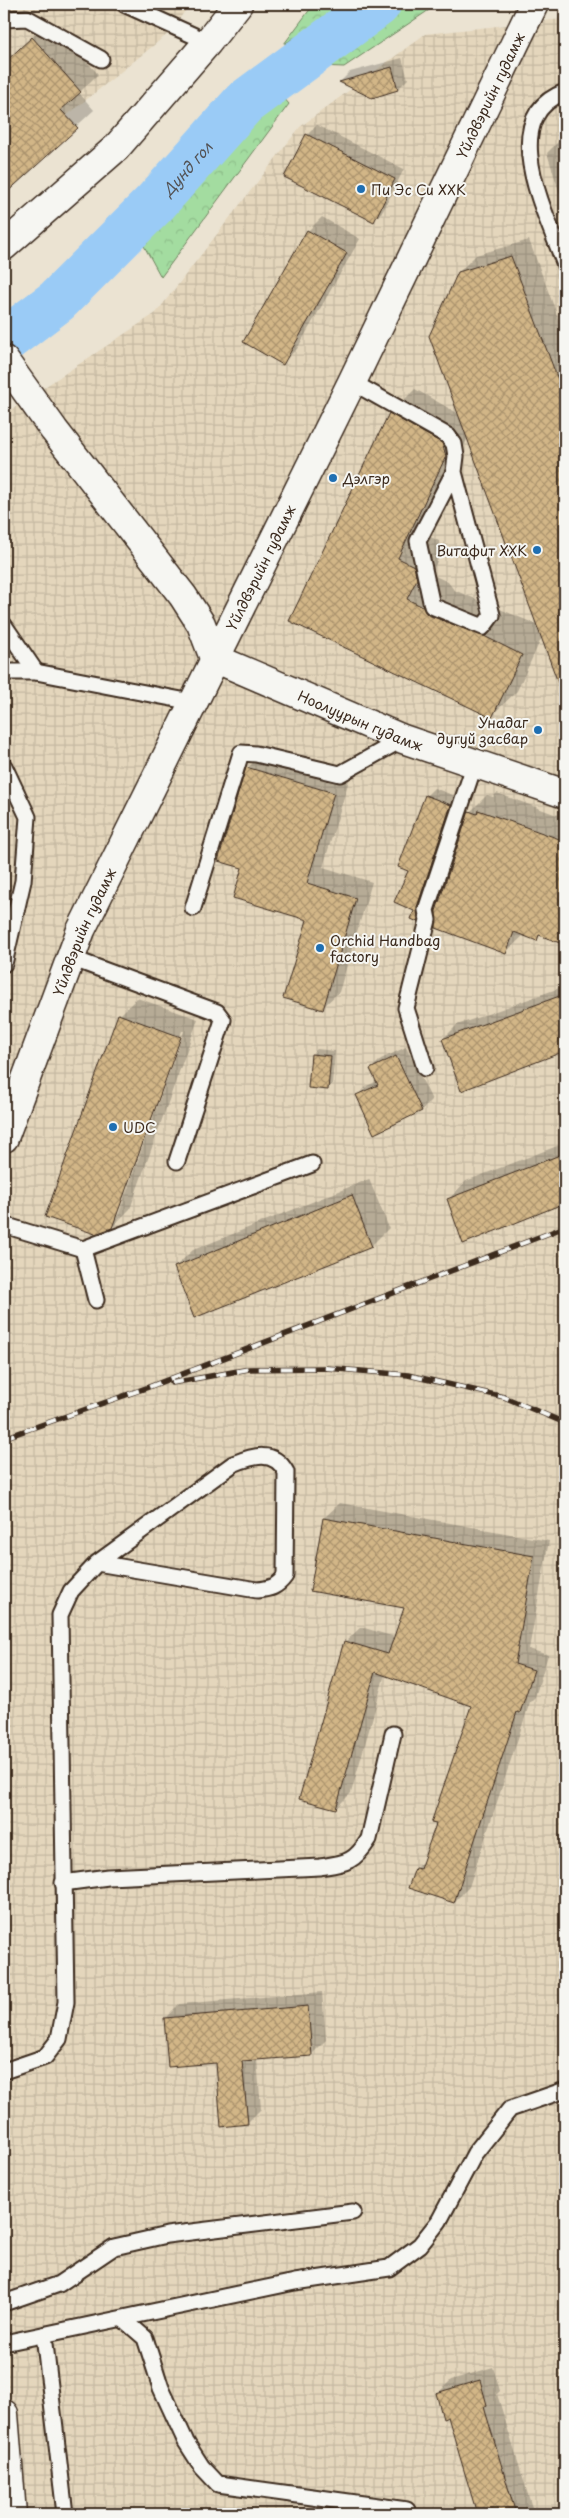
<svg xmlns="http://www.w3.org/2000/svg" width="569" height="2518" viewBox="0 0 569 2518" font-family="'Playpen Sans',sans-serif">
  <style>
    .industrial { fill: url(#industrial-grid) }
    .forest { fill: url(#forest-crowns); stroke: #6f835f }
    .shadow { fill: #0003; fill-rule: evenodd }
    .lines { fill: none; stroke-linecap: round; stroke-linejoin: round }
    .river { stroke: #9acbf6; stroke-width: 46 }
    .building { fill: url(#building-cross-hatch); stroke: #3b2a1e }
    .lane-casing { stroke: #3b2a1e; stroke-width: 19 }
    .street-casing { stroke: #3b2a1e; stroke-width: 31 }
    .secondary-casing { stroke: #3b2a1e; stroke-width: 31 }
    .lane { stroke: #f6f6f2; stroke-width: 15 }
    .street { stroke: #f6f6f2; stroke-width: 28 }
    .secondary { stroke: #f6f6f2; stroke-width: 28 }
    .rail-casing { stroke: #3b2a1e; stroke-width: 5.5 }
    .rail { stroke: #f6f6f2; stroke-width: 4; stroke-dasharray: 11; stroke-linecap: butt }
    .poi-dot { fill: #1f6fb2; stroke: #f6f6f2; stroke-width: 2 }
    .labels { text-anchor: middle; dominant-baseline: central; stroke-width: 4; stroke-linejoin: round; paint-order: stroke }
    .street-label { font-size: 14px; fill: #3b2a1e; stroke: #f6f6f2 }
    .poi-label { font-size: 14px; fill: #3b2a1e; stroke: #f6f6f2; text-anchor: start }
    .water-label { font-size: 15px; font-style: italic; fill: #535254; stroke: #f6f6f2 }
  </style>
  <defs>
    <pattern id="industrial-grid" width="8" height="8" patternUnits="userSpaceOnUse" patternTransform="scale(1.25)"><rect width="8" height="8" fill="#e4d6bc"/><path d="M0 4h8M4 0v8" fill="none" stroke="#c4b8a1"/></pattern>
    <pattern id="forest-crowns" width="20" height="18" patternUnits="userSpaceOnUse" patternTransform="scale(1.25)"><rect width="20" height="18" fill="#a3dca0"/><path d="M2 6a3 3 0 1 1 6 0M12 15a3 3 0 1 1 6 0" fill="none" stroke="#8dbd89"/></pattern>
    <pattern id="building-cross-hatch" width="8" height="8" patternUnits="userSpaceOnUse" patternTransform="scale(1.25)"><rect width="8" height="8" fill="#d2b687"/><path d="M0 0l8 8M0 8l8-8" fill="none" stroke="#ac946e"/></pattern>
  </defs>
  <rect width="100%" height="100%" fill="#ebe3d2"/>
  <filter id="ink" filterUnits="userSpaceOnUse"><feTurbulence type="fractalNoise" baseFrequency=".02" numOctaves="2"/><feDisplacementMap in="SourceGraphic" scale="10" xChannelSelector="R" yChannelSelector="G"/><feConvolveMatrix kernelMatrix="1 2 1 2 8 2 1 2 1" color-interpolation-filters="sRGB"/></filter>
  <g filter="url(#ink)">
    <g class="industrial">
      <polygon points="4,4 190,4 169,33 4,166"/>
      <polygon points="565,12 565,2514 4,2514 4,414 156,313 300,127 425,34 562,19"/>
    </g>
    <g class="forest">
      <polygon points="314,4 353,4 284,44"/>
      <polygon points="393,4 438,4 344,67 317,66 374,23"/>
      <polygon points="277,90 289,104 161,277 143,244 206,159"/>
    </g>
    <g class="shadow">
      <polygon points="50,21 98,74 79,93 94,110 4,193 4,63"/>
      <polygon points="402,58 408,79 398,89 372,97 341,81 350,72"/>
      <polygon points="565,110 565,210 547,153 564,136 560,116"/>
      <polygon points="317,125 404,169 383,211 373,221 307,135"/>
      <polygon points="322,217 360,239 297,349 282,363 308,231"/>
      <path d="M 529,240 L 565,336 L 565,698 L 542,637 L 517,691 L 491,716 L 291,621 L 390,414 L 415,389 L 459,414 L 459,272 L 476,255 ZM 468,437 L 538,625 L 454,590 L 448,582 L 431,574 L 441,553 L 439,541 L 422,533 Z"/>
      <polygon points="264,751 350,777 323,867 372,882 339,992 322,1008 308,919 244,867 248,768"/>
      <polygon points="434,788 458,797 426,912 418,920 409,870 426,796"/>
      <polygon points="497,793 565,818 565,943 541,934 537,939 524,935 505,953 470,812 487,795 493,797"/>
      <polygon points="565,986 565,1050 462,1089 443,1039 457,1025"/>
      <path d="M 137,998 L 198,1019 L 130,1209 L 112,1227 L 120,1015 ZM 182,1031 L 184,1031 L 118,1216 L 115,1216 Z"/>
      <polygon points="406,1047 432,1100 422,1110 375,1132 357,1096 367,1086 377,1081 371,1069 381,1059"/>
      <polygon points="317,1049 335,1051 332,1084 327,1089 312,1054"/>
      <polygon points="565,1143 565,1201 463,1242 449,1199 466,1181"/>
      <polygon points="369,1179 389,1228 371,1246 175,1267 193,1250"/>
      <polygon points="340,1503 549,1541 529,1649 548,1655 535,1697 530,1702 469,1887 454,1902 416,1868 424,1860 437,1824 472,1705 385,1674 351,1793 336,1808 345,1642 361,1627 395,1637 406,1607 311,1590 324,1518"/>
      <polygon points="322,1992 326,2040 312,2054 257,2059 261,2109 247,2123 217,2062 165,2018 179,2004"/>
      <polygon points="493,2367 500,2391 497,2394 534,2514 479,2514 449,2416 437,2394 451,2380"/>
      <polygon points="300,2508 351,2511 351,2514 293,2514"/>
    </g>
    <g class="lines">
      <path class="river" id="s1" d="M 4,341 L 57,301 L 154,204 L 244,103 L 378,4"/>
    </g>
    <g class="building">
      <polygon points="32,37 81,92 61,110 78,128 4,195 4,63"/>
      <polygon points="392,67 398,90 372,98 339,82"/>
      <polygon points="306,134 395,179 374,222 284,177"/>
      <polygon points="307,230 347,253 283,365 243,342"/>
      <polygon points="511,256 565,398 565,696 563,696 429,336 458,272"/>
      <polygon points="389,413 442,443 446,456 398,558 414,566 417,579 407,599 423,607 428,615 484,636 522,655 492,718 289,621"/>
      <polygon points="246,767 334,793 307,883 356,898 323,1010 283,998 307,920 233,898 242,868 218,861"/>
      <polygon points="425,795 451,805 417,907 418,922 411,919 414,911 394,902 408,871 398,867"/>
      <polygon points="478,810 565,841 565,945 539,935 537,941 514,932 506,954 436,928 436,911 469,811 477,814"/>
      <polygon points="565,994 565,1051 461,1091 442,1039"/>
      <polygon points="118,1014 181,1037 112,1228 95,1234 45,1217"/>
      <polygon points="311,1054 331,1056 328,1090 308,1088"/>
      <polygon points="396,1056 422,1111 374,1134 356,1095 378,1085 370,1069"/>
      <polygon points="565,1153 565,1203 463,1244 447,1199"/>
      <polygon points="352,1195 372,1247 194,1318 174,1267"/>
      <polygon points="323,1518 534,1556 515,1664 534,1670 520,1713 517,1712 454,1903 408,1888 415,1868 420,1869 436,1824 431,1823 471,1706 375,1672 336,1809 299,1799 344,1641 388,1654 404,1608 310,1591"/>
      <polygon points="308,2006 312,2056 242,2061 248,2124 221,2127 216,2063 168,2067 164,2018"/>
      <polygon points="480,2380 487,2405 484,2407 516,2514 477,2514 448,2417 443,2419 436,2393"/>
    </g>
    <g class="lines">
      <defs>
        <g id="lane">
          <polyline points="124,4 208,42"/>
          <polyline points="4,19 27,18 101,59"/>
          <path d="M 565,92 C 494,118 548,217 565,265"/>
          <polyline points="352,382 448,436 454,444 456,456 454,472 418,541 432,606 483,627 492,615 454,472"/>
          <polyline points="4,625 36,672"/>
          <polyline points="4,672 36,672 192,702"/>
          <polyline points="4,766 28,817 23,881 4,964"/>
          <polyline points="193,908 241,753 256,754 340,774 403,739"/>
          <polyline points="71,958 217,1012 223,1020 177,1161"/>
          <polyline points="425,1068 406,1008 428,920 426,910 475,763"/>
          <polyline points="4,1225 83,1249 312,1164"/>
          <polyline points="83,1249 96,1300"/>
          <path d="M 63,1883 L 108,1877 L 320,1867 C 346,1863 354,1863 369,1839 L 393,1734"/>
          <path d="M 4,2071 L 45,2057 L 59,2039 L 66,2002 L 60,1615 L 71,1591 L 97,1563 L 233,1464 C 253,1456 274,1449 286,1472 L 285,1576 C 277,1587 270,1589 257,1590 L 97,1563"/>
          <polyline points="4,2303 59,2284 114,2247 167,2235 353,2212"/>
          <polyline points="123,2319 145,2338 161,2388 186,2442 202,2467 218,2484 407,2510"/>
          <polyline points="44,2335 65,2514"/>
          <polyline points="4,2343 295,2282 389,2268 420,2245 439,2221 475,2153 510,2109 565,2090"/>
        </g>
        <polyline id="street" points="4,360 54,430 183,596 201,624 214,658"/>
        <g id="secondary">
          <polyline points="4,246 116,148 208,42 238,4"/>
          <path id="s2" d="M 214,658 L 403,739 L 565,794"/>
          <path id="s3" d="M 4,1138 L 81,930 L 352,382 L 534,4"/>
          <polyline points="4,2414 12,2514"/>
        </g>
      </defs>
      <use href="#lane" class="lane-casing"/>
      <use href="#street" class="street-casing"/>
      <use href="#secondary" class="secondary-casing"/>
      <use href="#lane" class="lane"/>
      <use href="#street" class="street"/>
      <use href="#secondary" class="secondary"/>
      <defs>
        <g id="rail">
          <polyline points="172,1383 249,1369 326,1368 408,1375 504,1397 565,1423"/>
          <polyline points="4,1438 146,1388 565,1227"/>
        </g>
      </defs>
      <use href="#rail" class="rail-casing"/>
      <use href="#rail" class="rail"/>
    </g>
  </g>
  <g class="poi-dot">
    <circle cx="361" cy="189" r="5"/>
    <circle cx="333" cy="478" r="5"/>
    <circle cx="537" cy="550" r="5"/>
    <circle cx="538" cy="730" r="5"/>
    <circle cx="320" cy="948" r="5"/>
    <circle cx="113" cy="1127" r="5"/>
  </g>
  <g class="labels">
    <g class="street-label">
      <text stroke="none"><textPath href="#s3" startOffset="1151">Yйлдвэрийн гудамж</textPath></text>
      <text stroke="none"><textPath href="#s3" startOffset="626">Yйлдвэрийн гудамж</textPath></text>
      <text stroke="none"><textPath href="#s2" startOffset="159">Ноолуурын гудамж</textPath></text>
      <text stroke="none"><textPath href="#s3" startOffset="221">Yйлдвэрийн гудамж</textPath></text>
    </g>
    <g class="poi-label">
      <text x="371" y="189">Пи Эс Си ХХК</text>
      <text x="343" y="478">Дэлгэр</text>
      <text x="527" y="550" text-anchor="end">Витафит ХХК</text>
      <text x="528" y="722" text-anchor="end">Унадаг<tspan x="528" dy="16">дугуй засвар</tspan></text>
      <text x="330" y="940">Orchid Handbag<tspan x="330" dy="16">factory</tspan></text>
      <text x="123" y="1127">UDC</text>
    </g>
    <g class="water-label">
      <text stroke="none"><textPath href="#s1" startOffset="252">Дунд гол</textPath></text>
    </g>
  </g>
  <rect width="569" height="2518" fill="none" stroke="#f6f6f2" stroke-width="20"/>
  <rect x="10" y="10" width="549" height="2498" fill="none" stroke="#3b2a1e" stroke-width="2" filter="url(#ink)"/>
</svg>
